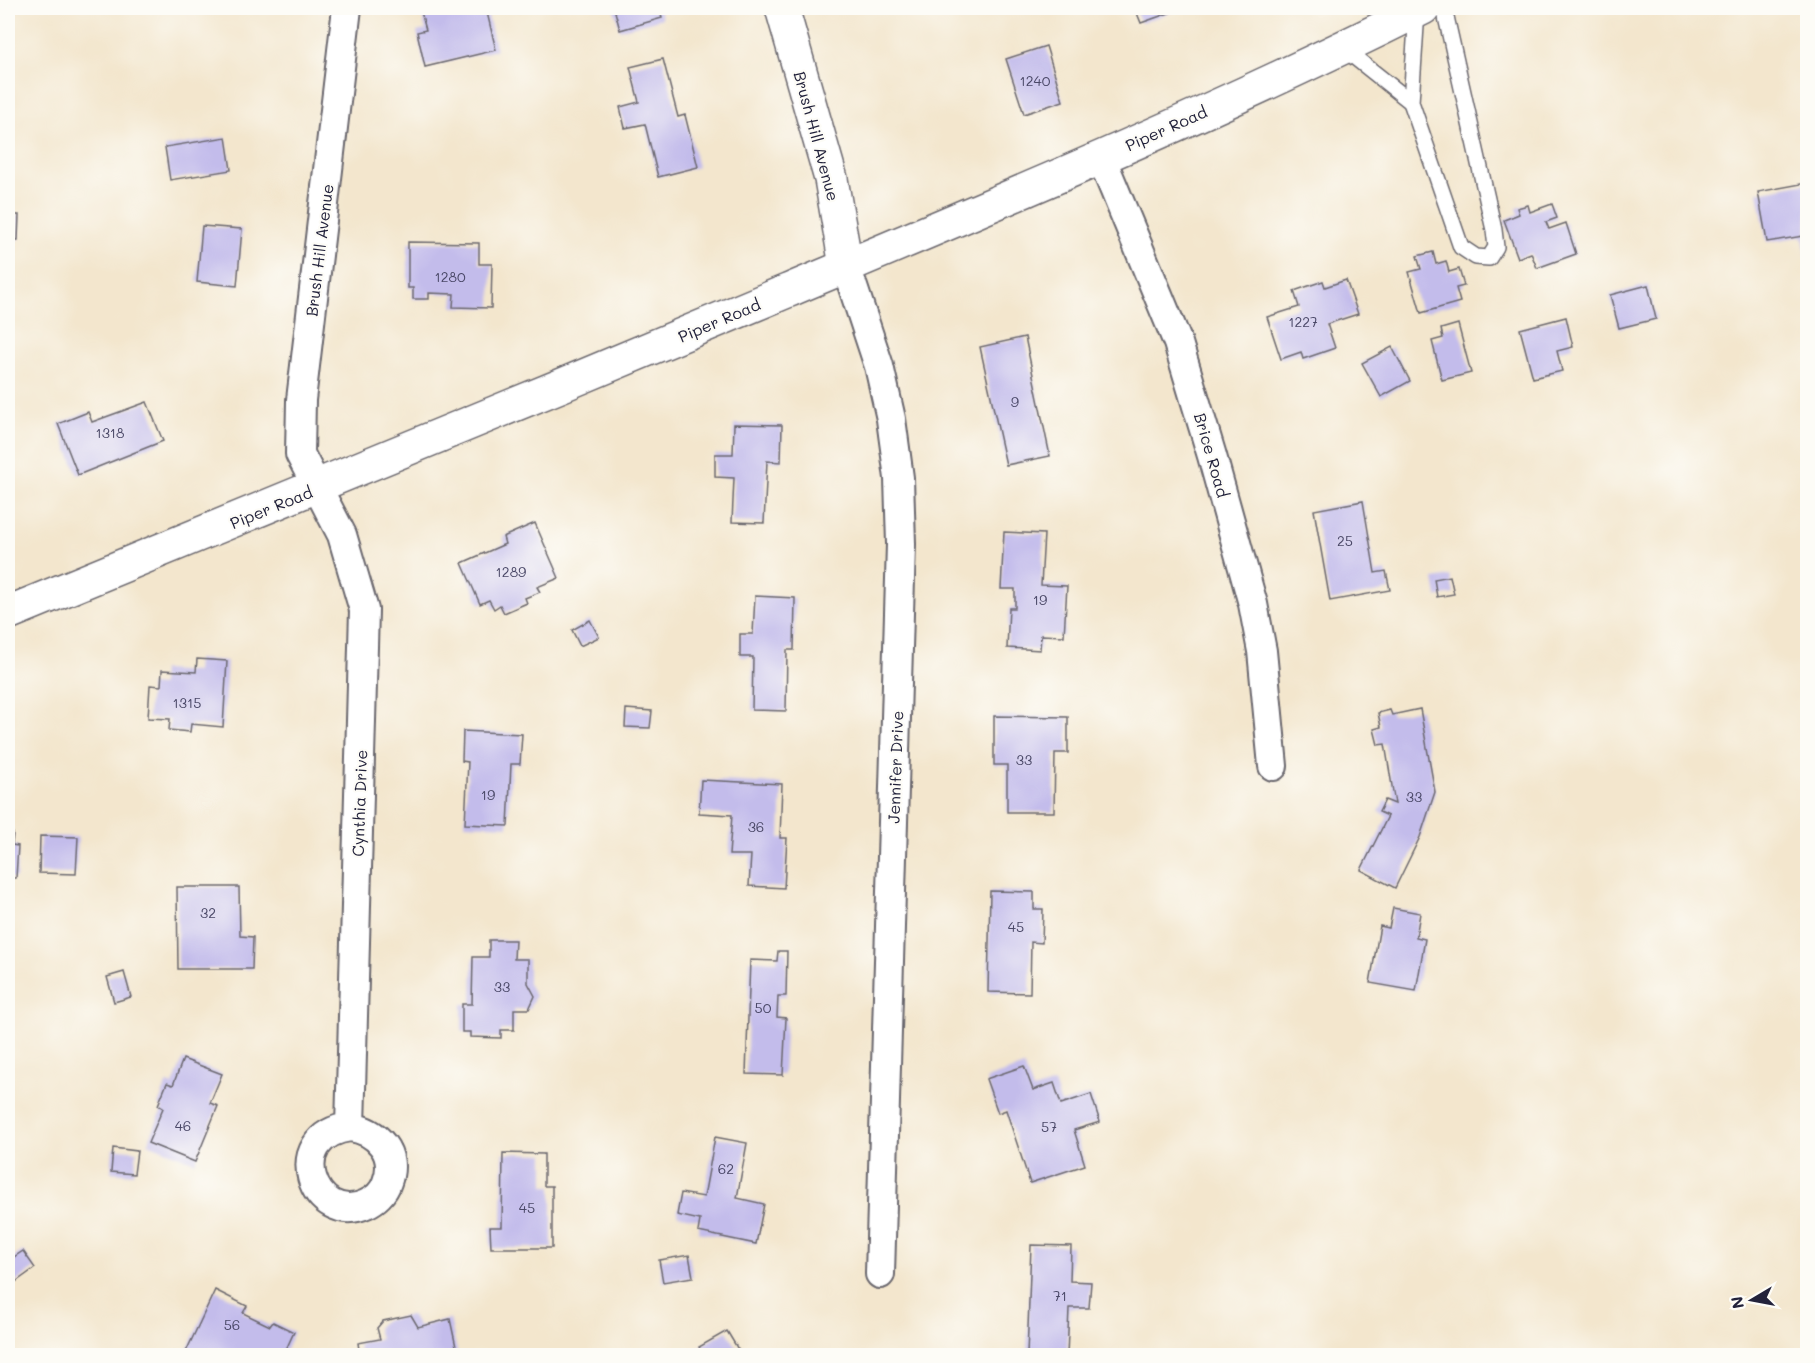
<svg xmlns="http://www.w3.org/2000/svg" width="1815" height="1363" viewBox="0 0 1815 1363" font-family="Mali,sans-serif">
  <style>
    .building { fill: #c3bceb }
    .lines { fill: none; stroke-linecap: round; stroke-linejoin: round }
    .service-casing { stroke: #6b676e; stroke-width: 18 }
    .minor-casing { stroke: #6b676e; stroke-width: 32 }
    .tertiary-casing { stroke: #6b676e; stroke-width: 36 }
    .service { stroke: #fff; stroke-width: 15 }
    .minor { stroke: #fff; stroke-width: 28 }
    .tertiary { stroke: #fff; stroke-width: 33 }
    .labels { text-anchor: middle; dominant-baseline: central; stroke-width: 4.5; stroke-linejoin: round; paint-order: stroke }
    .number-label { font-size: 14px; fill: #4a4867 }
    .street-label { font-size: 16px; fill: #22223b; stroke: #fdfcf7 }
  </style>
  <rect width="100%" height="100%" fill="#fdfcf7"/>
  <filter id="ink" filterUnits="userSpaceOnUse"><feTurbulence type="fractalNoise" baseFrequency=".0167" numOctaves="2"/><feDisplacementMap in="SourceGraphic" scale="12" xChannelSelector="R" yChannelSelector="G"/><feConvolveMatrix kernelMatrix="1 2 1 2 8 2 1 2 1" color-interpolation-filters="sRGB"/></filter>
  <filter id="wash" filterUnits="userSpaceOnUse"><feTurbulence type="fractalNoise" baseFrequency=".008" numOctaves="4" result="noise"/><feDisplacementMap in="SourceGraphic" scale="24" xChannelSelector="R" yChannelSelector="G"/><feGaussianBlur stdDeviation="1.35" result="paint"/><feColorMatrix in="noise" values="0 0 0 0 0 0 0 0 0 0 0 0 0 0 0 0 0 1.4 0 .05"/><feComposite in="paint" operator="in"/></filter>
  <g filter="url(#wash)">
    <rect width="100%" height="100%" fill="#f3e6cd"/>
    <g id="blocks">
      <g class="building">
        <polygon points="420,8 464,8 465,11 486,8 496,50 425,67 417,32 426,30"/>
        <polygon points="614,8 659,8 662,18 620,30"/>
        <polygon points="1135,8 1183,8 1141,23"/>
        <polygon points="1046,46 1063,101 1024,114 1006,59"/>
        <polygon points="663,59 678,117 685,115 698,167 658,177 645,124 625,128 620,107 639,102 630,67"/>
        <polygon points="226,137 231,170 170,180 165,147"/>
        <polygon points="1806,183 1808,190 1806,256 1803,236 1767,242 1758,192"/>
        <polygon points="1552,204 1557,218 1546,222 1549,229 1566,223 1576,254 1537,268 1531,253 1518,258 1504,220 1519,214 1517,208 1528,205 1530,212"/>
        <polygon points="8,215 19,215 18,240 8,240"/>
        <polygon points="202,226 242,229 237,286 197,282"/>
        <polygon points="408,242 479,243 479,264 492,264 491,308 453,307 454,294 429,293 429,299 413,299 413,288 408,288"/>
        <polygon points="1433,252 1436,264 1446,261 1449,272 1459,269 1464,286 1456,288 1460,302 1421,313 1409,272 1421,269 1417,256"/>
        <polygon points="1346,280 1358,314 1327,324 1335,348 1303,359 1301,352 1281,359 1267,317 1299,307 1294,291 1323,281 1325,287"/>
        <polygon points="1648,285 1656,319 1619,328 1610,295"/>
        <polygon points="1566,317 1573,347 1557,351 1562,371 1533,378 1520,329"/>
        <polygon points="1458,324 1471,373 1442,380 1432,341 1443,338 1441,329"/>
        <polygon points="1025,337 1050,456 1006,465 980,347"/>
        <polygon points="1392,347 1410,381 1381,397 1362,363"/>
        <polygon points="147,402 163,441 78,475 58,424 88,412 92,422"/>
        <polygon points="734,424 782,425 781,462 767,461 764,523 732,522 734,478 715,477 715,454 733,454"/>
        <polygon points="1363,501 1375,573 1386,571 1390,590 1330,601 1314,510"/>
        <polygon points="535,523 559,578 537,587 540,592 525,598 527,603 504,613 500,605 494,609 489,600 480,604 462,563 505,544 503,537"/>
        <polygon points="1004,532 1044,534 1041,585 1067,586 1064,636 1041,635 1040,650 1007,648 1009,608 1015,608 1015,589 1001,589"/>
        <polygon points="1450,576 1454,594 1437,597 1434,579"/>
        <polygon points="755,596 795,598 794,650 787,650 786,711 752,710 753,657 740,657 740,634 753,634"/>
        <polygon points="590,620 599,637 580,646 572,630"/>
        <polygon points="197,659 227,661 223,727 191,724 190,732 169,730 170,719 148,718 150,685 161,686 162,670 196,672"/>
        <polygon points="626,709 652,711 650,728 625,727"/>
        <polygon points="1420,709 1435,792 1420,837 1395,888 1361,870 1388,816 1379,812 1385,800 1395,804 1385,744 1378,745 1374,729 1381,727 1378,713 1390,710 1392,715"/>
        <polygon points="994,716 1068,717 1068,753 1055,753 1054,812 1007,812 1007,765 994,765"/>
        <polygon points="463,731 522,734 520,764 511,764 508,826 465,824 468,762 462,761"/>
        <polygon points="701,780 782,784 780,838 787,838 784,888 749,886 751,855 729,855 732,815 699,813"/>
        <polygon points="8,833 13,833 12,845 18,846 16,878 8,878"/>
        <polygon points="40,836 78,837 76,874 39,873"/>
        <polygon points="177,887 239,887 240,936 253,937 252,969 178,969"/>
        <polygon points="990,891 1034,892 1034,909 1043,909 1042,943 1031,942 1030,993 988,992"/>
        <polygon points="1393,908 1420,913 1416,937 1425,939 1416,991 1370,983 1380,926 1389,928"/>
        <polygon points="489,940 515,940 514,959 528,959 528,983 535,996 529,1009 514,1009 514,1030 501,1030 501,1038 470,1037 470,1032 462,1032 462,1004 472,1004 473,957 489,957"/>
        <polygon points="778,951 787,951 786,996 778,996 777,1017 786,1018 783,1075 746,1074 750,960 777,961"/>
        <polygon points="124,972 131,997 114,1002 107,977"/>
        <polygon points="183,1059 222,1074 210,1103 218,1106 195,1162 148,1143 163,1108 158,1105 167,1083 173,1085"/>
        <polygon points="1024,1066 1033,1090 1054,1083 1061,1104 1091,1094 1100,1122 1074,1130 1085,1165 1030,1183 1006,1110 998,1113 986,1079"/>
        <polygon points="715,1137 747,1143 737,1198 764,1204 756,1244 698,1232 700,1220 677,1215 681,1193 704,1197"/>
        <polygon points="113,1148 137,1151 134,1174 111,1172"/>
        <polygon points="503,1153 544,1154 544,1186 552,1186 552,1248 491,1248 490,1227 502,1227"/>
        <polygon points="1031,1245 1071,1246 1070,1281 1091,1282 1089,1308 1069,1308 1067,1356 1027,1356"/>
        <polygon points="23,1251 35,1268 10,1286 8,1282 8,1261"/>
        <polygon points="689,1255 693,1277 663,1282 659,1260"/>
        <polygon points="215,1290 247,1306 243,1313 270,1326 273,1322 294,1332 283,1356 184,1356"/>
        <polygon points="411,1315 418,1327 450,1319 458,1356 360,1356 358,1343 380,1339 377,1328 383,1321"/>
        <polygon points="727,1331 742,1356 704,1356 699,1347"/>
      </g>
    </g>
  </g>
  <g filter="url(#ink)">
    <use href="#blocks" fill-opacity="0" stroke="#6b676e" stroke-width="1.5"/>
    <g class="lines">
      <defs>
        <g id="service">
          <polyline points="1417,11 1411,102 1461,247 1476,257 1489,258 1496,247 1494,230 1444,8"/>
          <polyline points="1343,48 1411,102"/>
        </g>
        <g id="minor">
          <path d="M 347,8 L 301,400 L 300,454 L 342,535 L 364,610 L 350,1127 C 281,1136 313,1228 366,1204 C 375,1200 384,1192 387,1182 C 398,1153 377,1131 350,1127"/>
          <polyline points="1101,157 1178,343 1212,456 1253,604 1262,651 1273,766"/>
          <polyline points="846,266 879,366 891,419 899,478 901,544 880,1274"/>
        </g>
        <g id="tertiary">
          <polyline points="782,8 831,179 846,266"/>
          <path d="M 8,613 C 268,507 528,400 787,291 C 1001,201 1216,112 1423,8"/>
        </g>
      </defs>
      <use href="#service" class="service-casing"/>
      <use href="#minor" class="minor-casing"/>
      <use href="#tertiary" class="tertiary-casing"/>
      <use href="#service" class="service"/>
      <use href="#minor" class="minor"/>
      <use href="#tertiary" class="tertiary"/>
    </g>
  </g>
  <g class="labels">
    <g class="number-label">
      <text x="1035" y="80">1240</text>
      <text x="450" y="276">1280</text>
      <text x="1303" y="321">1227</text>
      <text x="1015" y="401">9</text>
      <text x="110" y="432">1318</text>
      <text x="1345" y="540">25</text>
      <text x="511" y="571">1289</text>
      <text x="1040" y="599">19</text>
      <text x="187" y="702">1315</text>
      <text x="1024" y="759">33</text>
      <text x="488" y="794">19</text>
      <text x="1414" y="796">33</text>
      <text x="756" y="826">36</text>
      <text x="208" y="912">32</text>
      <text x="1016" y="926">45</text>
      <text x="502" y="986">33</text>
      <text x="763" y="1007">50</text>
      <text x="183" y="1125">46</text>
      <text x="1049" y="1126">57</text>
      <text x="726" y="1168">62</text>
      <text x="527" y="1207">45</text>
      <text x="1060" y="1295">71</text>
      <text x="232" y="1324">56</text>
    </g>
    <g class="street-label">
      <text transform="translate(1166 128) rotate(-24)">Piper Road</text>
      <text transform="translate(817 136) rotate(75)">Brush Hill Avenue</text>
      <text transform="translate(319 250) rotate(-83)">Brush Hill Avenue</text>
      <text transform="translate(719 320) rotate(-23)">Piper Road</text>
      <text transform="translate(1212 455) rotate(74)">Brice Road</text>
      <text transform="translate(271 507) rotate(-22)">Piper Road</text>
      <text transform="translate(895 767) rotate(-88)">Jennifer Drive</text>
      <text transform="translate(359 803) rotate(-88)">Cynthia Drive</text>
    </g>
  </g>
  <rect width="1815" height="1363" fill="none" stroke="#fdfcf7" stroke-width="30"/>
  <g transform="translate(1752 1300) rotate(260)" stroke="#fdfcf7" stroke-width="4.5" paint-order="stroke">
  <path d="M0-4.5L10 22L0 15L-10 22Z" fill="#22223b"/>
  <text y="-9" font-size="16" font-weight="bold" text-anchor="middle" fill="#22223b">N</text>
  </g>
</svg>
